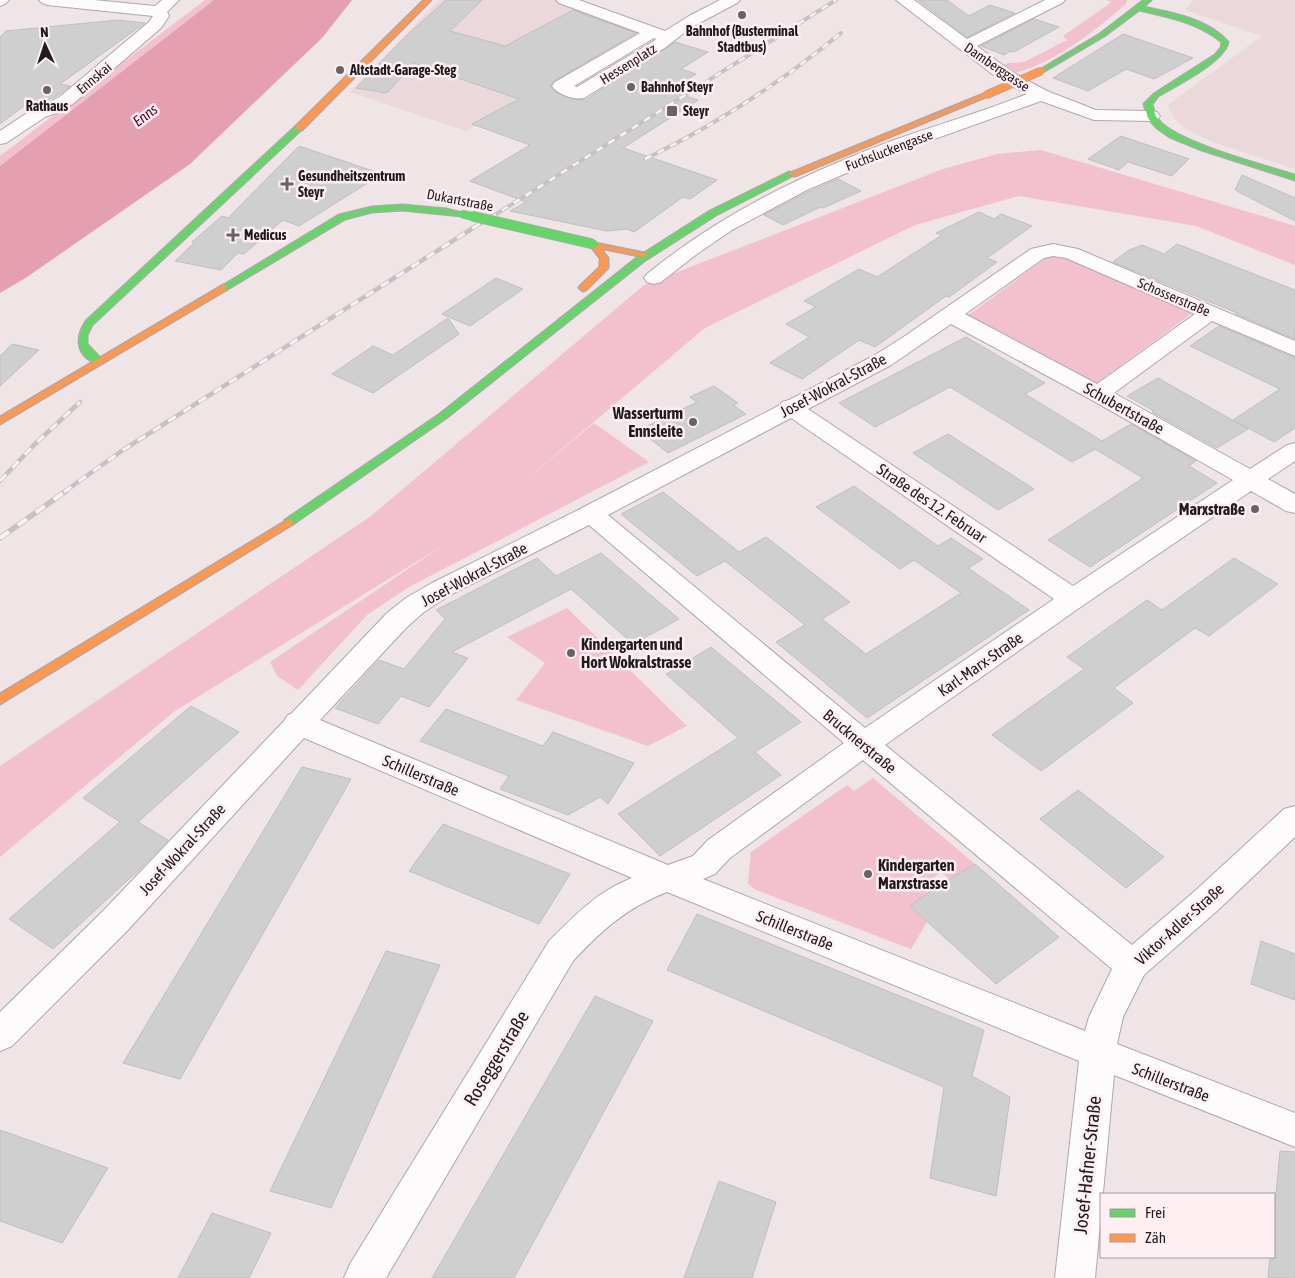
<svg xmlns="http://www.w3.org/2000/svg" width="1295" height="1278" viewBox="0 0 1295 1278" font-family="'Asap Condensed',sans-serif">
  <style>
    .built { fill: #ebd8db }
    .green { fill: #f3c1cd }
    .water { fill: #e4a0b0 }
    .building { fill: #d0cfd0; stroke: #c0bec0 }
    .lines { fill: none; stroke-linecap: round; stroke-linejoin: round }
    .street-casing { stroke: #afa7a9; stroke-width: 2 }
    .fast-casing { stroke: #afa7a9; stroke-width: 3 }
    .slow-casing { stroke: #afa7a9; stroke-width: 3 }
    .street { fill: #fdfbfb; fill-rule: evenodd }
    .fast { fill: #63d668; fill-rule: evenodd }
    .slow { fill: #ff974d; fill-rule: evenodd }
    .rail-far2-casing { stroke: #c5c2c2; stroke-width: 4 }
    .rail-far1-casing { stroke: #c5c2c2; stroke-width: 4.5 }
    .rail-casing { stroke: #c5c2c2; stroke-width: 5.5 }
    .rail-far2 { stroke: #feeff2; stroke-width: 2.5; stroke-dasharray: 7; stroke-linecap: butt }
    .rail-far1 { stroke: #feeff2; stroke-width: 3; stroke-dasharray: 9; stroke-linecap: butt }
    .rail { stroke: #feeff2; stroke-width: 4; stroke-dasharray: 11; stroke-linecap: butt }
    .fast-bridge-far1-casing { stroke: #afa7a9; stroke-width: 9; stroke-linecap: butt }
    .fast-bridge-casing { stroke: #afa7a9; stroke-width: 11; stroke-linecap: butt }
    .slow-bridge-casing { stroke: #afa7a9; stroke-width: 9; stroke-linecap: butt }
    .fast-bridge-far1 { stroke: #63d668; stroke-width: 7 }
    .fast-bridge { stroke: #63d668; stroke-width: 9 }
    .slow-bridge { stroke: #ff974d; stroke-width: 7 }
    .poi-dot { fill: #6a6264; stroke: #feeff2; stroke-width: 2 }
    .labels { text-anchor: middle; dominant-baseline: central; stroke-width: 5; stroke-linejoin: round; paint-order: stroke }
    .far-poi-label { font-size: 14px; font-weight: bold; fill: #221b1d; stroke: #feeff2; text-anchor: start }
    .far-street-label { font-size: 14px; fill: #221b1d; stroke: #feeff2 }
    .far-water-label { font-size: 15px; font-style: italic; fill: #5b0428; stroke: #feeff2 }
    .street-label { font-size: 16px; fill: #221b1d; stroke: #feeff2 }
    .poi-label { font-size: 16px; font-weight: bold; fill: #221b1d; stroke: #feeff2; text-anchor: end }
    .near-street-label { font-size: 19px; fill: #221b1d; stroke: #feeff2 }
  </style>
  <rect width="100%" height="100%" fill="#efe5e7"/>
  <g class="built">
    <polygon points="439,0 584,0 571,5 642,33 466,131 350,92"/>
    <polygon points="1193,0 1295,0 1295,169 1212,142 1186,129 1175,120 1168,107 1169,104 1262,36 1185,10"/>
  </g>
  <g class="green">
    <polygon points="205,0 214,0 0,166 0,156"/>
    <path d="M 1106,0 L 1127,0 L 1126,4 C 1095,31 1051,66 1010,74 L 1000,67 L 1008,63 L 1024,62 L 1067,40 L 1063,36 L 1112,2 Z"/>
    <polygon points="1041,150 1295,226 1295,265 1196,226 1019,196 915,225 705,328 518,486 594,423 649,462 409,587 367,615 298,690 277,676 270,662 442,546 175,711 0,857 0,766 371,516 644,285 943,169 997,154"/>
    <polygon points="1053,253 1194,312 1094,385 967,316"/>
    <polygon points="567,608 687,726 648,746 516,700 545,663 507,637"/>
    <polygon points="873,778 975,864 949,879 941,872 928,882 935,889 910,906 927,922 911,949 756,890 748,884 751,852 847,785 854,791"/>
  </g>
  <polygon class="water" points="214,0 352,0 322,38 190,164 27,277 0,293 0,166"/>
  <g class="building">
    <polygon points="446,0 482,0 450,31 505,46 573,10 636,33 554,81 550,86 553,90 571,99 585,100 675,42 708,52 681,69 696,74 668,91 698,100 623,148 717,180 690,199 683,197 634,232 627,229 607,231 510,211 526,202 470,181 530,145 472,124 519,99 414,63 387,93 356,88 404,38"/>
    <polygon points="918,0 947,0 969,16 990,5 1015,13 967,37"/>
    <polygon points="1034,19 1059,27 1014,52 1011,51 1004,55 981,46"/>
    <polygon points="118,20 145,23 60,84 70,86 61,93 44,103 32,101 28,103 0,124 0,37 6,31"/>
    <polygon points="1123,34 1193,58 1154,79 1126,69 1088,91 1053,78"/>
    <polygon points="1121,136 1189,159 1172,176 1128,162 1119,170 1088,159"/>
    <polygon points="299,146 382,174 299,226 283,220 244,254 238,253 221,270 175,261 194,243 192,242 222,216 228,218"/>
    <polygon points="1242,175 1295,198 1295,221 1235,190"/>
    <polygon points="838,179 861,191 823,208 820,207 783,225 764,215 808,192"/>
    <polygon points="979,212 994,219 1001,214 1032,226 987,258 997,262 949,297 946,296 875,347 859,340 802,379 770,363 809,337 786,324 816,307 804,301 859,269 877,277 942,235 936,233"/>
    <polygon points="1177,244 1295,290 1295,339 1236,314 1237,313 1113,262 1129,250 1142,245 1164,254"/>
    <polygon points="496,278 523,289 470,326 442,314"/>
    <polygon points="448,318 459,334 373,393 332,374 373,346 393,355"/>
    <polygon points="1219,326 1295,358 1295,428 1274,442 1233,420 1280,389 1190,346"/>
    <polygon points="966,337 1045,383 1025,394 1102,441 1131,424 1196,461 1189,466 1217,483 1090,567 1048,540 1143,478 1095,449 1072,462 950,387 875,427 839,403"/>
    <polygon points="12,344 39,350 0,386 0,356"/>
    <polygon points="1158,378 1248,429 1217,448 1152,412 1154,411 1127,396"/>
    <polygon points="714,386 738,403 733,405 746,414 668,453 639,430 697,402 690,397"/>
    <polygon points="948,434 1034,489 998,510 913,453"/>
    <polygon points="854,486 938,546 951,538 983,559 968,568 1029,610 867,718 776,642 805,625 725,561 697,576 621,514 663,492 739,552 766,537 850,602 822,619 866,654 961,593 914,560 900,569 816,507"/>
    <polygon points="601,553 679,619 633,644 571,589 452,652 468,658 429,707 401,696 378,724 335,708 379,660 404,669 445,619 436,610 537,558 556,576"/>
    <polygon points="1234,558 1278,584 1209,636 1195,628 1114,688 1133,703 1041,771 992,735 1084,669 1067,657 1147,600 1162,610"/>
    <polygon points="711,647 801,722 755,752 781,775 660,856 618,814 738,738 666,674"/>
    <polygon points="191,706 239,732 138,822 168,840 141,868 53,949 9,919 120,822 83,798"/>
    <polygon points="446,709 543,746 553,732 634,763 608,804 600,797 568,815 500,789 509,776 420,741"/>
    <polygon points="302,767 351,779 180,1079 123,1063"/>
    <polygon points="1078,790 1164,857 1126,888 1040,819"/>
    <polygon points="443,824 570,874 539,924 409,871"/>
    <polygon points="975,864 1059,937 996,984 910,906 943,883"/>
    <polygon points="697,914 984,1030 972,1076 1010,1097 996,1196 930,1178 944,1087 667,970"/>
    <polygon points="1261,941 1295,954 1295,1000 1251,984"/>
    <polygon points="386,951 440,965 331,1208 270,1191"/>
    <polygon points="595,996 653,1021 514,1278 432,1278"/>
    <polygon points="0,1130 108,1168 62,1243 0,1221"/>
    <polygon points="1280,1151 1295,1152 1295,1278 1268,1278 1270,1257 1274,1257 1274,1216"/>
    <polygon points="719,1181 776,1202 752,1278 684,1278"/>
    <polygon points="212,1213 271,1233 249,1278 178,1278"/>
  </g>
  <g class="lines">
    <defs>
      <g id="street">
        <polygon points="0,0 9,0 5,4 0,6"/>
        <polygon points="39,0 94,0 155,6 162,0 179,0 167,12 169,16 161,28 74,103 61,111 45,117 6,143 0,144 0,131 33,109 49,103 62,95 149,22 153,16 47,5 42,3"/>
        <path d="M 556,0 L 579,0 L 665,31 L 689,16 L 720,0 L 740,0 L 737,3 L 690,28 L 666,47 L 584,98 C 574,100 558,95 552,86 L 555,82 L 640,33 L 559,3 ZM 654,38 L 656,39 L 654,41 L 577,87 L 574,86 Z"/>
        <path d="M 896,0 L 914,0 L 967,39 L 1045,0 L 1065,0 L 1062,3 L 977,46 L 1012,72 L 1047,91 L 1096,110 L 1151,111 L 1157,112 L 1160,116 L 1157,120 L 1151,121 L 1094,120 L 1041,101 L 884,157 L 807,190 L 732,230 L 697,254 L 661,282 L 654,284 L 647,282 L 644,278 L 647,274 C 722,213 807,172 897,139 C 940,124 985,111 1027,94 L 1000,80 Z"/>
        <path d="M 1053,244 L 1078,249 L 1295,341 L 1295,356 L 1212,321 L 1114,393 L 1250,469 L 1287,445 L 1295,443 L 1295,461 L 1268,479 L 1295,494 L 1295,513 L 1286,511 L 1251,491 L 1082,606 L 885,745 L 1132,945 L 1196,890 L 1284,809 L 1295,806 L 1295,837 L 1218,910 L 1144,975 L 1123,1017 L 1117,1044 L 1295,1113 L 1295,1147 L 1114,1075 L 1095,1278 L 1055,1278 L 1079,1061 L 667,892 C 626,908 602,930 573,961 L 386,1278 L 344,1278 L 350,1264 L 549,941 C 574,916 599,890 632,878 L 304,738 L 128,930 L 12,1046 L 0,1051 L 0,1012 L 104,910 L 284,721 L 288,715 L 291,714 L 387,613 L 406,598 L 432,583 L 582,508 L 780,405 L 782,402 L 789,400 L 875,355 L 902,338 L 1031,249 ZM 1053,256 L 1066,258 L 1195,314 L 1097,384 L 965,314 L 1044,258 ZM 951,324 L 1090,399 L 1233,480 L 1073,586 L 808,409 L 891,365 ZM 791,418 L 1054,599 L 865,728 L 608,515 ZM 589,525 L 844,743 L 708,840 L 693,856 L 668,865 L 320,720 L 407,627 L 424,612 L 450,595 ZM 863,760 L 1112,969 L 1089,1017 L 1085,1031 L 703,879 L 715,874 L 730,858 Z"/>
      </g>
      <g id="fast">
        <path d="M 1144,0 L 1151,0 L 1143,7 C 1173,13 1207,19 1228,42 C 1225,61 1175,86 1158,96 L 1152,104 C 1154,113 1156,118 1162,124 C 1186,145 1262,165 1295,175 L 1295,180 L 1202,150 L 1170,137 L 1157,128 L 1148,118 L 1144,104 L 1154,94 L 1215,55 L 1221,48 L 1222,42 C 1198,22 1169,17 1139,10 L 1104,36 L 1043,72 L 1038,71 L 1100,34 Z"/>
        <path d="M 296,126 L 303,128 L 92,325 L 87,335 L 87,344 L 103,361 L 98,364 C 76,356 75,338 86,321 Z"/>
        <polygon points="789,172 796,174 716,215 644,261 446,418 293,524 285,524 284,522 285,520 440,414 638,257 710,211"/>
        <polygon points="402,205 446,209 466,214 462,216 402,210 372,212 345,219 226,290 220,290 219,288 339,215 372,207"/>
      </g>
      <g id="slow">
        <polygon points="424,0 431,0 302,130 296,130 296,126"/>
        <polygon points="986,93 990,95 988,96 795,176 788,174"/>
        <polygon points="590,242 644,253 648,255 644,257 600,248 608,258 608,268 586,290 583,291 579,288 580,286 600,267 600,258 589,244"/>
        <polygon points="223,285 226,286 226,290 0,424 0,417"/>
        <polygon points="289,519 294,522 293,524 0,704 0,694"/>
      </g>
    </defs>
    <use href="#street" class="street-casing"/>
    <use href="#fast" class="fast-casing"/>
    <use href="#slow" class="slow-casing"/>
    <use href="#street" class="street"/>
    <use href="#fast" class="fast"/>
    <use href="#slow" class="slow"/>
    <defs>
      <g id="rail-far2">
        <path d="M 645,159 C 716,125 780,83 841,33"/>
        <polyline points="490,218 836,0"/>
      </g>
      <g id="rail-far1">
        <polyline points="0,481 34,445 80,402"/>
        <polyline points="64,492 123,450 492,216"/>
      </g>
      <polyline id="rail" points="0,538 66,491"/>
    </defs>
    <use href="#rail-far2" class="rail-far2-casing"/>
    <use href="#rail-far1" class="rail-far1-casing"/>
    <use href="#rail" class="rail-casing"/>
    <use href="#rail-far2" class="rail-far2"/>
    <use href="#rail-far1" class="rail-far1"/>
    <use href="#rail" class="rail"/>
    <defs>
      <polyline id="fast-bridge-far1" points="462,214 478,218"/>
      <polyline id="fast-bridge" points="472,216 593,244"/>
      <polyline id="slow-bridge" points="986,95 1041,71"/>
    </defs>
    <use href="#fast-bridge-far1" class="fast-bridge-far1-casing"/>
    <use href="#fast-bridge" class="fast-bridge-casing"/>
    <use href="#slow-bridge" class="slow-bridge-casing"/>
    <use href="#fast-bridge-far1" class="fast-bridge-far1"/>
    <use href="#fast-bridge" class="fast-bridge"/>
    <use href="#slow-bridge" class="slow-bridge"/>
  </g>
  <g class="poi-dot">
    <circle cx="742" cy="15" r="5"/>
    <circle cx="340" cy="70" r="5"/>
    <circle cx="631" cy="87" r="5"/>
    <circle cx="47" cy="90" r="5"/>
    <rect x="666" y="105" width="12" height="12" rx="2.5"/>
    <path d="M284.5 176.5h5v5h5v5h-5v5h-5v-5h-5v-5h5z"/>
    <path d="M230.5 227.5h5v5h5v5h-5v5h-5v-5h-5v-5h5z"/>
    <circle cx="693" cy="422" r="5"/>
    <circle cx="1255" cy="509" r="5"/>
    <circle cx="571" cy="653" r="5"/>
    <circle cx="868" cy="874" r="5"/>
  </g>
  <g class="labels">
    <g class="far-poi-label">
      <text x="742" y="31" text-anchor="middle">Bahnhof (Busterminal<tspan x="742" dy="16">Stadtbus)</tspan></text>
      <text x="350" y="70">Altstadt-Garage-Steg</text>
      <text x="641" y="87">Bahnhof Steyr</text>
      <text x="47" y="106" text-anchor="middle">Rathaus</text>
      <text x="683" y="111">Steyr</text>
      <text x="298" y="176">Gesundheitszentrum<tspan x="298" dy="16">Steyr</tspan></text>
      <text x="244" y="235">Medicus</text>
    </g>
    <g class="far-street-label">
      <text transform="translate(628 64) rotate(-32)">Hessenplatz</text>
      <text transform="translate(997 67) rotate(34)">Damberggasse</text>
      <text transform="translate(94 78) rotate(-40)">Ennskai</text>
      <text transform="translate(889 150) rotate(-21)">Fuchsluckengasse</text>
      <text transform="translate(460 200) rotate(11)">Dukartstraße</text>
      <text transform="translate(1174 297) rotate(23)">Schosserstraße</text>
    </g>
    <g class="far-water-label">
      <text transform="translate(145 115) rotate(-37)">Enns</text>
    </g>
    <g class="street-label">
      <text transform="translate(833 385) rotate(-28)">Josef-Wokral-Straße</text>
      <text transform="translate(1124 408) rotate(29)">Schubertstraße</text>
      <text transform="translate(932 503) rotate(34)">Straße des 12. Februar</text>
      <text transform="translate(474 574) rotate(-28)">Josef-Wokral-Straße</text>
      <text transform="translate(980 664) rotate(-35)">Karl-Marx-Straße</text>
      <text transform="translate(860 741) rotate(40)">Brucknerstraße</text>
      <text transform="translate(421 775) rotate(23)">Schillerstraße</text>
      <text transform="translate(182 849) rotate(-47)">Josef-Wokral-Straße</text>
      <text transform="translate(1179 924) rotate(-42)">Viktor-Adler-Straße</text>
      <text transform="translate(795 930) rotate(22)">Schillerstraße</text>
      <text transform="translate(1171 1082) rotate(21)">Schillerstraße</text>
    </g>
    <g class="poi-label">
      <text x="683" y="413">Wasserturm<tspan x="683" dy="18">Ennsleite</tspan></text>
      <text x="1245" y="509">Marxstraße</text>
      <text x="581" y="644" text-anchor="start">Kindergarten und<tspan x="581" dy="18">Hort Wokralstrasse</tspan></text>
      <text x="878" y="865" text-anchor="start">Kindergarten<tspan x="878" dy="18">Marxstrasse</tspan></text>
    </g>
    <g class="near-street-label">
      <text transform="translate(496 1058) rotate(-59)">Roseggerstraße</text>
      <text transform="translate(1087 1165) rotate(-84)">Josef-Hafner-Straße</text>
    </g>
  </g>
  <rect x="1100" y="1193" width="175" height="65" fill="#feeff2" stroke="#a69a9d"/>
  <rect x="1110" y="1209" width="25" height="8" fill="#63d668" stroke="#a69a9d"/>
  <text x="1145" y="1218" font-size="15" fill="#221b1d">Frei</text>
  <rect x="1110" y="1234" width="25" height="8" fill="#ff974d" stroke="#a69a9d"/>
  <text x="1145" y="1243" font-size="15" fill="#221b1d">Zäh</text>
  <g transform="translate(45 45) rotate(357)" stroke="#feeff2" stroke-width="4" paint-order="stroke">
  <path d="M0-4L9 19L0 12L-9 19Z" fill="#221b1d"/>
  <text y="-8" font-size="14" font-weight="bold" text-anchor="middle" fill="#221b1d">N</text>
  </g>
</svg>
